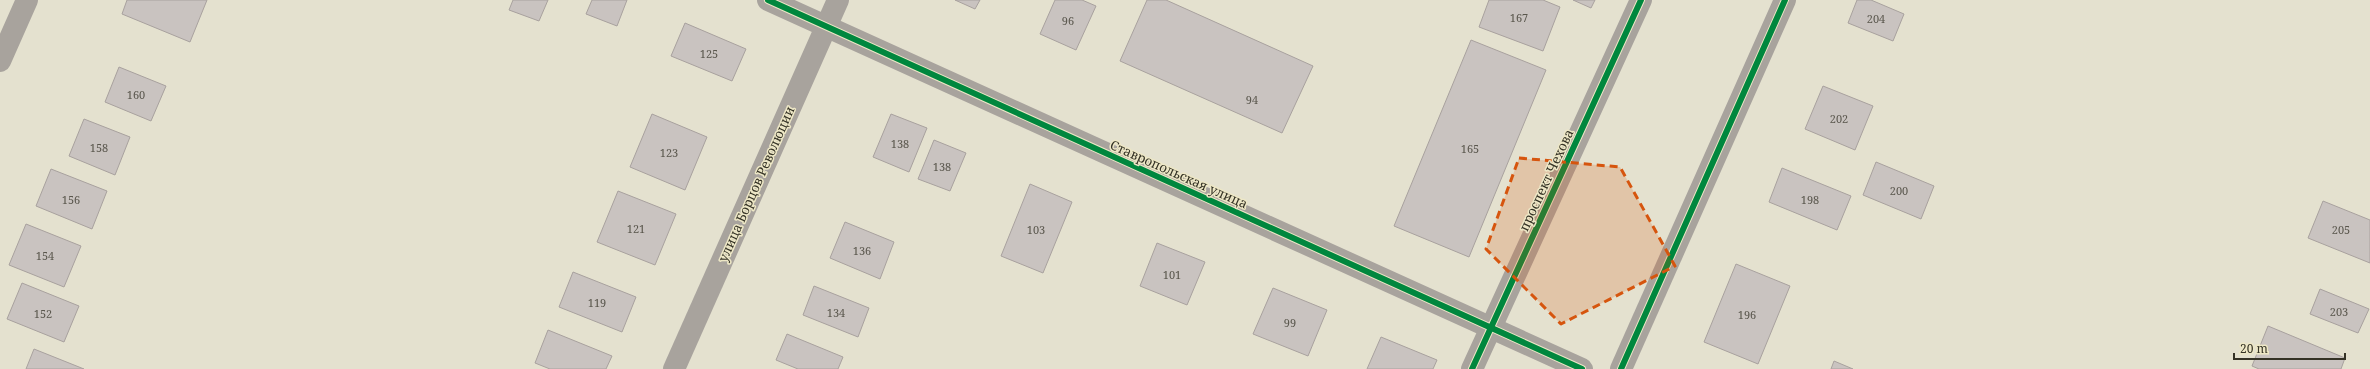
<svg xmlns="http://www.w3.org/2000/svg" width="2370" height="369" viewBox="0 0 2370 369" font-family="'Noto Serif',serif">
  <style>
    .building { fill: #c9c3c0; stroke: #a8a19e }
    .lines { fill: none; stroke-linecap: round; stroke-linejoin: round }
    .minor { stroke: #a8a39d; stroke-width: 22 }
    .cycleway-casing { stroke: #ede7c6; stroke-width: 8 }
    .cycleway { stroke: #00873e; stroke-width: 6 }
    .marked { fill: #d6550e; fill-opacity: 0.2; stroke: #d6550e; stroke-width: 3; stroke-dasharray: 8 5; stroke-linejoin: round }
    .labels { text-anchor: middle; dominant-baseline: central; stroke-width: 3; stroke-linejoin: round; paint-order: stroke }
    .number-label { font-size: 11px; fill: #59564c }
    .street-label { font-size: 13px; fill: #343225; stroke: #ede7c6 }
  </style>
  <rect width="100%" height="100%" fill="#e4e1cf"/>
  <g class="building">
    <polygon points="127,0 207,0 190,42 122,14"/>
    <polygon points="513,0 548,0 539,21 509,10"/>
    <polygon points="592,0 627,0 617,26 586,14"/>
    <polygon points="955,0 980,0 975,9"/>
    <polygon points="1055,0 1082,0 1096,6 1076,50 1040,34"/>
    <polygon points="1147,0 1166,0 1313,66 1282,133 1120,61"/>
    <polygon points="1489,0 1543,0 1560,7 1543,51 1479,27"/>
    <polygon points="1573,0 1595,0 1591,8"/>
    <polygon points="1857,0 1871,0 1904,14 1893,41 1848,23"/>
    <polygon points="685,23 746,49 732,81 671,56"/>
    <polygon points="1471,40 1546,70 1469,257 1394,226"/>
    <polygon points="119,67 166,86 151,121 105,102"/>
    <polygon points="1823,86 1873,106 1855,150 1805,129"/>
    <polygon points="652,114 707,137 685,190 630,167"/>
    <polygon points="891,114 927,128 909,172 873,157"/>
    <polygon points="84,119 130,137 115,175 69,156"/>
    <polygon points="934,140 966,153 950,191 918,179"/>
    <polygon points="1876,162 1934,186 1921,219 1863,195"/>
    <polygon points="1782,168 1851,196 1837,230 1769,202"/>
    <polygon points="51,169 107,191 92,229 36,206"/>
    <polygon points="1030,184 1072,202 1043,273 1001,256"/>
    <polygon points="618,191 676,214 655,265 597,242"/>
    <polygon points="2323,201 2370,220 2370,263 2308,238"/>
    <polygon points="845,222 894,242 880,279 830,258"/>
    <polygon points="26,224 81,246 64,287 9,265"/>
    <polygon points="1157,243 1205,262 1187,305 1140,286"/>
    <polygon points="1736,264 1790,286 1758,364 1704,342"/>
    <polygon points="573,272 636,297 622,332 559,307"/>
    <polygon points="22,283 79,306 64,342 7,319"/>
    <polygon points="814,286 869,308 858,337 803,315"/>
    <polygon points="1273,288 1327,310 1308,356 1253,334"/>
    <polygon points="2320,289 2369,309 2358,333 2310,314"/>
    <polygon points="2268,326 2345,358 2341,369 2259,369 2252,366"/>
    <polygon points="548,330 612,356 606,369 550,369 535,363"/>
    <polygon points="787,334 843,357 838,369 798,369 776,360"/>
    <polygon points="1381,337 1437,360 1433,369 1367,369"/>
    <polygon points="34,349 84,369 26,369"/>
    <polygon points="1834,361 1853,369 1831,369"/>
  </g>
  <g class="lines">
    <g class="minor">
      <polyline points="768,0 1582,369"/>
      <polyline points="0,61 27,0"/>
      <polyline points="674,369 838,0"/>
      <polyline points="1472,369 1641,0"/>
      <polyline points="1621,369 1785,0"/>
    </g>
    <defs>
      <g id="cycleway">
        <polyline points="768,0 1582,369"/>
        <polyline points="1472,369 1641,0"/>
        <polyline points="1621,369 1785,0"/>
      </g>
    </defs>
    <use href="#cycleway" class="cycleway-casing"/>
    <use href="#cycleway" class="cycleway"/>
  </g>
  <path class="marked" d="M 1519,158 L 1620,167 L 1675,266 L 1561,324 L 1486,249 Z"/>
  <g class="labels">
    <g class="number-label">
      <text x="1519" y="17">167</text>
      <text x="1876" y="18">204</text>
      <text x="1068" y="20">96</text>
      <text x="709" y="53">125</text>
      <text x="136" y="94">160</text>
      <text x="1252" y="99">94</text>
      <text x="1839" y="118">202</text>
      <text x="900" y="143">138</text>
      <text x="99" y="147">158</text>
      <text x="1470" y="148">165</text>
      <text x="669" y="152">123</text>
      <text x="942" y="166">138</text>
      <text x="1899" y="190">200</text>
      <text x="71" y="199">156</text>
      <text x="1810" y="199">198</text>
      <text x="636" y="228">121</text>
      <text x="1036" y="229">103</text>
      <text x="2341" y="229">205</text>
      <text x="862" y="250">136</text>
      <text x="45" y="255">154</text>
      <text x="1172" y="274">101</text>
      <text x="597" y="302">119</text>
      <text x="2339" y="311">203</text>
      <text x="836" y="312">134</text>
      <text x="43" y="313">152</text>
      <text x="1747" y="314">196</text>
      <text x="1290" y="322">99</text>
    </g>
    <g class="street-label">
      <text transform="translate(1179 174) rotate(24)">Ставропольская улица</text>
      <text transform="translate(1546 180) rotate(-65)">проспект Чехова</text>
      <text transform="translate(756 184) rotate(-66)">улица Борцов Революции</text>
    </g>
  </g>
  <path d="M2234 353v6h111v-6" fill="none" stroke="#343225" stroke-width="2"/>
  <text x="2240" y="353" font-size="12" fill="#343225" stroke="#ede7c6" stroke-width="3" paint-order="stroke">20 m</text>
</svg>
